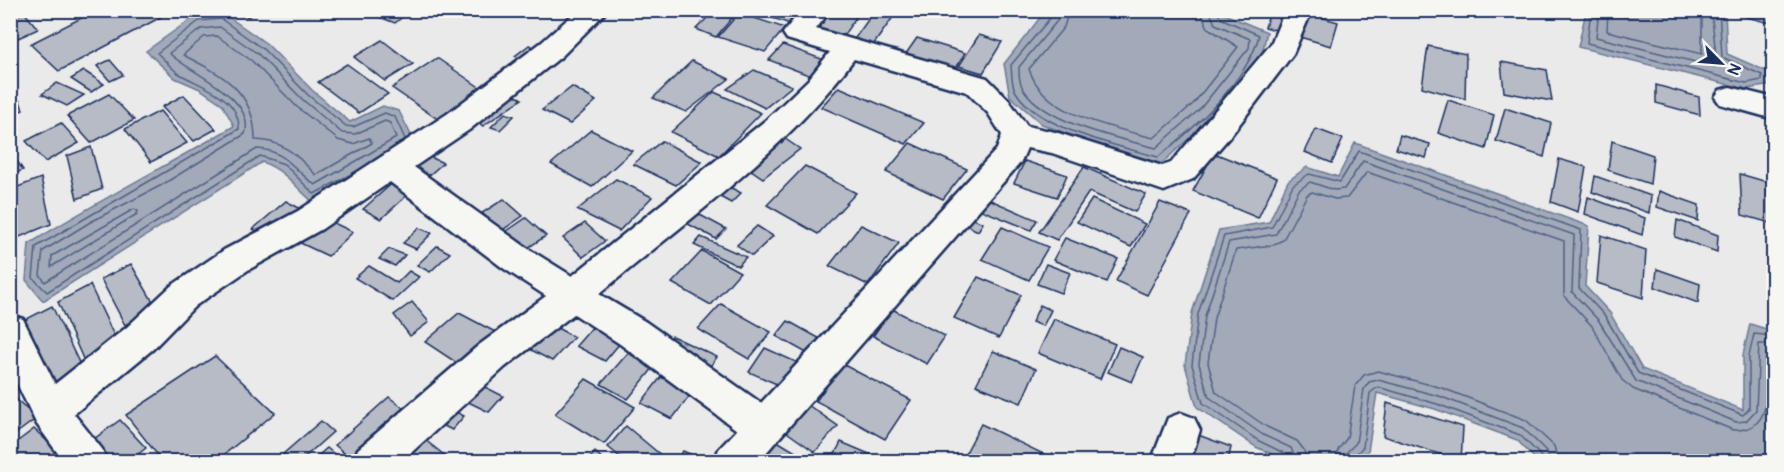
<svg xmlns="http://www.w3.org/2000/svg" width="1784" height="472" viewBox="0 0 1784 472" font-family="Pangolin,sans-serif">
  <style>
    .water { fill: #a2aaba; stroke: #6c7995; stroke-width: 1.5 }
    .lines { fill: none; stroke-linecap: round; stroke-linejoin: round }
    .shore { stroke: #516083; stroke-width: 1.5 }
    .building { fill: #b6bbc6; stroke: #1b2f5e; stroke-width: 1.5 }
    .street-casing { stroke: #1b2f5e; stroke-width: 5 }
    .street { fill: #f6f6f2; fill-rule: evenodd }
  </style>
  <rect width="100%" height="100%" fill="#e9eae9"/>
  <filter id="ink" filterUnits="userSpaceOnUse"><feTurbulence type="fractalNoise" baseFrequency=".0167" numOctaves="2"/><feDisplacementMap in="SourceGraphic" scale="12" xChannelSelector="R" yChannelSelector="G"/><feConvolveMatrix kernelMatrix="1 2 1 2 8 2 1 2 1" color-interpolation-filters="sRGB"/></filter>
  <g filter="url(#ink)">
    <g class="water">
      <polygon points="1050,11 1217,11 1267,32 1262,54 1210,119 1161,164 1094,144 1042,124 1010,96 1004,64 1039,19"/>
      <polygon points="1586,11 1725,11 1727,54 1773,74 1772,85 1746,89 1578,47"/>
      <path d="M 223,13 L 267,44 L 312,90 L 350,122 L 383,106 L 399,111 L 410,133 L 413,144 L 313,202 C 294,186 286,171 262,162 L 43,301 L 26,280 L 29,244 C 96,202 166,166 234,126 L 222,104 L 200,89 L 175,78 L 146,51 L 197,15 Z"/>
      <polygon points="1355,143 1589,226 1585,286 1610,313 1642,369 1743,410 1743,355 1750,324 1773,331 1773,461 1537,461 1517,440 1435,409 1377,393 1368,451 1356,461 1288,461 1256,447 1197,407 1185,365 1192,313 1219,230 1269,222 1288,181 1307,167 1338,177"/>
    </g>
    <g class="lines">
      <g class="shore">
        <path d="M 1053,10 L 1051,17 L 1011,65 C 1012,74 1011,85 1016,92 C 1038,129 1119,146 1158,157 C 1193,130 1249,79 1259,35 L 1220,18 L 1217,10"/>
        <path d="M 1060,10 L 1057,21 L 1019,67 C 1019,75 1019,83 1024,90 C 1047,124 1118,138 1156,148 L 1200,109 L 1249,48 L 1250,39 L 1215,24 L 1209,10"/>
        <path d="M 1069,10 L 1064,27 L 1029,69 C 1044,116 1112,127 1154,138 L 1194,103 L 1238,47 L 1208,28 L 1200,10"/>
        <polyline points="1591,10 1587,43 1746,83 1762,80 1762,75 1722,57 1719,10"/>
        <polyline points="1599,10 1596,37 1715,67 1717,64 1711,10"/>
        <polyline points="1608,10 1607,31 1702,54 1702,10"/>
        <path d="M 220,27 L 258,54 L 303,100 L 342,133 L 355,134 L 385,121 L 390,123 L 396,138 L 315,185 C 295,171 284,149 257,149 L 45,282 L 40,275 L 43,251 L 92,221 L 160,186 L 245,134 C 257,98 189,73 169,53 L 201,29 Z"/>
        <path d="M 217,36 L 252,61 L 297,107 L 338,140 L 353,144 L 369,138 L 372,143 L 316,175 C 298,156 283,140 255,140 C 255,91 223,75 183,55 L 204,37 Z"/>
        <path d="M 355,172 L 314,194 L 284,164 L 260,156 L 47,292 L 33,278 L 36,247 L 239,129 C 239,95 201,87 178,73 C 171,68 164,59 157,53 L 199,21 L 221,19 L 263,49 L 308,95 L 346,126 L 353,127 L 385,113 L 395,117 L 405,139"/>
        <polygon points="134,209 138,211 137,214 51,267 52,256"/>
        <polyline points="1289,462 1286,454 1259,441 1203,403 1192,365 1198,314 1224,236 1272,227 1293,185 1309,174 1340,182 1359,151 1581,230 1579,288 1605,316 1638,373 1743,415 1749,409 1749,356 1754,334 1774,336"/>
        <polyline points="1297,462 1291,448 1263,435 1209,397 1199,364 1205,316 1229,242 1276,234 1299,190 1310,182 1334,190 1344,189 1363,161 1574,235 1572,292 1599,321 1636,381 1736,422 1746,421 1756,410 1759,344 1774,344"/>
        <path d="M 1306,462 L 1304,450 L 1297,441 L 1267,427 L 1216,392 L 1208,363 L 1214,318 L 1236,250 L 1272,245 L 1283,240 L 1307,195 L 1312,192 L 1335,199 L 1347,198 L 1367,172 L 1564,241 L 1564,296 L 1592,326 L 1622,380 L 1633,389 L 1733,430 C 1775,432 1766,387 1766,358 L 1767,353 L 1774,353"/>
        <polyline points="1336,462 1338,450 1347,438 1355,386 1364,375 1378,371 1442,388 1526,420 1554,446 1558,462"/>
        <polyline points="1345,462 1347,452 1356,443 1364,389 1369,382 1378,380 1439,396 1523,428 1546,451 1549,462"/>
        <polyline points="1353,462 1354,456 1363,447 1370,393 1378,387 1437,404 1520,435 1540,455 1542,462"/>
      </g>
    </g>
    <g class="building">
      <polygon points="97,10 153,10 161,17 59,71 30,44"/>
      <polygon points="232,10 258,10 248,17"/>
      <polygon points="387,10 408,10 410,11 395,23 379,17"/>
      <polygon points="749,10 782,10 798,16 790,24"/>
      <polygon points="824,10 839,10 857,16 843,36 812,27"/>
      <polygon points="875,10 898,10 869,51 850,45"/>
      <polygon points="1271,10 1295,10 1338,22 1331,46 1265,27"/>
      <polygon points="1746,10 1774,10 1774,24 1746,17"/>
      <polygon points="24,12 38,29 18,38 10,29 10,18"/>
      <polygon points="713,12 732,18 716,37 696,29"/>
      <polygon points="739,13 785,28 765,52 718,37"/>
      <polygon points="979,35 1002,42 983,73 959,66"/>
      <polygon points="917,38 965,53 955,70 905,55"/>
      <polygon points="382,40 413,64 385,81 354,57"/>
      <polygon points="529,45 543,51 528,63 515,56"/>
      <polygon points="783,45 827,61 814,77 769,60"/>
      <polygon points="1428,46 1466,54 1465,99 1422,87"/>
      <polygon points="437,58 488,93 445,124 392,88"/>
      <polygon points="110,60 123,75 110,81 97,66"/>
      <polygon points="692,61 729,79 686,112 653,98"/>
      <polygon points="1501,62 1547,70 1552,101 1504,92"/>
      <polygon points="347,64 388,94 359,113 318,82"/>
      <polygon points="754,70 792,86 765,108 727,89"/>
      <polygon points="84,71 104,84 91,92 71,79"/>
      <polygon points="57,83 84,95 67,106 42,94"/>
      <polygon points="1656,85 1699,97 1700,115 1656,103"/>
      <polygon points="572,87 596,101 570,124 542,110"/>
      <polygon points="839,87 924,123 906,144 821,107"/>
      <polygon points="714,92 761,113 719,156 671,132"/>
      <polygon points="109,94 134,120 91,143 67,116"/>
      <polygon points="513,94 522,99 483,126 475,120"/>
      <polygon points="184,95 216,129 194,141 162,107"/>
      <polygon points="1448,100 1494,115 1486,149 1438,133"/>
      <polygon points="20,101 23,110 10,115 10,105"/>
      <polygon points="1505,108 1551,123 1544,157 1496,141"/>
      <polygon points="160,111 187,143 151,162 125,129"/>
      <polygon points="505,113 514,116 500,130 491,127"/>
      <polygon points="61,123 79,143 45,162 26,141"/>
      <polygon points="1316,129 1343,139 1332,163 1305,152"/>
      <polygon points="591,130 632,151 592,187 551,164"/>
      <polygon points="775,132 800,149 763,178 738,161"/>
      <polygon points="1400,135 1430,144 1426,158 1396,149"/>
      <polygon points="662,141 702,162 676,185 633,164"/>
      <polygon points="1612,141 1653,155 1650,184 1608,170"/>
      <polygon points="910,143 967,169 943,199 886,172"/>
      <polygon points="91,147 102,189 77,199 67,156"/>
      <polygon points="10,151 23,170 10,176"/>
      <polygon points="420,152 443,163 426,178 403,167"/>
      <polygon points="1214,153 1277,178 1258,218 1193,191"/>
      <polygon points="1559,159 1586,167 1578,212 1551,202"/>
      <polygon points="1025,161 1067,175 1057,197 1014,183"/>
      <polygon points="805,166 856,193 818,234 767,205"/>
      <polygon points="1084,167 1146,194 1135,212 1089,192 1057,240 1039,232"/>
      <polygon points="1740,174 1774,184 1774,224 1742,215"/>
      <polygon points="1595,176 1651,196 1649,213 1592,192"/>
      <polygon points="41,178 51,224 10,241 10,190"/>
      <polygon points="616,179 652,197 619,231 577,210"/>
      <polygon points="396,180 414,189 381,219 363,209"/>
      <polygon points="718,181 741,193 731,203 709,191"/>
      <polygon points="1659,191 1699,205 1698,221 1657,207"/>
      <polygon points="981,196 1037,220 1031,230 974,207"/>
      <polygon points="1588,197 1645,218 1642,235 1585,214"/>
      <polygon points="504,199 523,216 501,231 482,213"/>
      <polygon points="1092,199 1145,224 1131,247 1077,222"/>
      <polygon points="286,201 299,208 267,236 253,229"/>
      <polygon points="1160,202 1191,214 1147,295 1116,281"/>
      <polygon points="687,208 726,229 716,239 677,218"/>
      <polygon points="960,213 983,223 978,231 955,220"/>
      <polygon points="319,216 353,232 328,256 294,240"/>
      <polygon points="526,218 546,236 523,251 504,233"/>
      <polygon points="1677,220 1718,235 1717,252 1675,237"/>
      <polygon points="585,223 605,241 583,257 563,238"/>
      <polygon points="861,225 899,243 868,285 829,266"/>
      <polygon points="757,226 773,236 752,256 737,245"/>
      <polygon points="1002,227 1048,247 1029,280 982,259"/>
      <polygon points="419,228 432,233 416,249 403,243"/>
      <polygon points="1601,235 1646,250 1643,298 1597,283"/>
      <polygon points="701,237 746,257 738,266 694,245"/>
      <polygon points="1065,238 1118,259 1107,282 1053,260"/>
      <polygon points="437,246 450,253 430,272 417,265"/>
      <polygon points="389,249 405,255 395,266 379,259"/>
      <polygon points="702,251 740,272 711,305 672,283"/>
      <polygon points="131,264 156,307 125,325 101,279"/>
      <polygon points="1046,264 1070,273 1061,293 1037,284"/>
      <polygon points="369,266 397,283 409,271 419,277 393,301 355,278"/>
      <polygon points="1657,269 1700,284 1698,303 1655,287"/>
      <polygon points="978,277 1021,295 999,338 954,318"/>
      <polygon points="90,285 118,344 84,361 58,302"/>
      <polygon points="412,302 429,322 410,336 394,315"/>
      <polygon points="721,304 771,332 749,359 698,329"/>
      <polygon points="1040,305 1051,310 1043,326 1032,322"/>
      <polygon points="52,306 83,371 49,390 19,323"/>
      <polygon points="892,309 945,336 927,364 873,336"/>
      <polygon points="459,313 499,334 463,367 425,342"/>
      <polygon points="1054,319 1115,344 1100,379 1038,353"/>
      <polygon points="788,321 824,341 812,356 776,336"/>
      <polygon points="546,322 574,337 552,361 524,346"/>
      <polygon points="596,323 625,337 605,361 576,346"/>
      <polygon points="672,336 717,357 706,372 661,350"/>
      <polygon points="1119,347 1143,357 1132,382 1108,372"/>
      <polygon points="765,348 807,367 793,391 749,372"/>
      <polygon points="993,351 1036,369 1021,403 976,385"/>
      <polygon points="628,353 654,367 628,399 601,384"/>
      <polygon points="215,356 275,413 215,462 163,462 126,415"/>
      <polygon points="842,364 911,400 885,439 816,401"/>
      <polygon points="661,377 692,393 672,419 641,403"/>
      <polygon points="586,379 635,407 604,444 555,414"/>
      <polygon points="473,381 503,396 489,412 458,397"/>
      <polygon points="389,397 407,411 352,460 335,445"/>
      <polygon points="15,398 37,418 10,438 10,402"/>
      <polygon points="805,403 838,426 815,452 781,428"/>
      <polygon points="1387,403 1463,427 1461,461 1383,436"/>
      <polygon points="446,407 464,416 452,430 434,421"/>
      <polygon points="120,420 146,448 128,462 95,462 83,447"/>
      <polygon points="321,421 333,432 299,462 292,462 283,454"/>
      <polygon points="981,424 1060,462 961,462"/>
      <polygon points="626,426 668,461 626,462 608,447"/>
      <polygon points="34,429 57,450 43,462 10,462 10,447"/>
      <polygon points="1190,432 1231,447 1228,462 1183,462"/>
      <polygon points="764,433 812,462 743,462"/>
      <polygon points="420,436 453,462 406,462 398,456"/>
      <polygon points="841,442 888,462 831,462"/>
      <polygon points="327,448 339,458 336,462 311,462"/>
      <polygon points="683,451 706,461 676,462"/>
      <polygon points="595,452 606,462 587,462"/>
    </g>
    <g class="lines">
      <defs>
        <g id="street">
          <path d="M 578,10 L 608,10 L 562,56 L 469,130 L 414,167 L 527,248 L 572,276 L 766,120 L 808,80 L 830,52 L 787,39 L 783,33 L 794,19 L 786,16 L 783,10 L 822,10 L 826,16 L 816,29 L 987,78 L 1008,99 L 1027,126 L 1055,132 L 1162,166 L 1171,163 L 1271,44 L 1285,10 L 1312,10 L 1293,54 L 1232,134 L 1193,179 L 1164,191 L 1052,153 L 1027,148 L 1021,162 L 758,462 L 714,462 L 719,449 L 737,430 L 620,344 L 574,314 L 505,367 L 401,462 L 353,462 L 358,449 L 479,345 L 546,296 L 503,268 L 390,182 L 322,229 L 248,270 L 195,306 L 153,349 L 74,414 L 102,449 L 107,462 L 64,462 L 36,423 L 10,369 L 10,315 L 23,319 L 55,384 L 127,327 L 171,286 L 224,250 L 298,211 L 447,114 L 542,42 ZM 854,59 L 967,92 L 988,113 L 1002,135 L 997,149 L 761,403 L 646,322 L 599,294 C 687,220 786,151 854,59 Z"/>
          <polygon points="1730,87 1774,98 1774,119 1720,104 1715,97 1720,90"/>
          <polygon points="1181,413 1194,418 1200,430 1190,462 1151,462 1168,418"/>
        </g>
      </defs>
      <use href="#street" class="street-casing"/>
      <use href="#street" class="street"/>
    </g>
  </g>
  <rect width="1784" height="472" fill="none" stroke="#f6f6f2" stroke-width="36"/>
  <rect x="18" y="18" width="1748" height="436" fill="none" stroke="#1b2f5e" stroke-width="2" filter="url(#ink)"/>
  <g transform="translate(1721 63) rotate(115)" stroke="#f6f6f2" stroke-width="4.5" paint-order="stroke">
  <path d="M0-4.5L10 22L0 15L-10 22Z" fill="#1b2f5e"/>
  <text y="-9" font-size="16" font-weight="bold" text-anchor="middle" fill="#1b2f5e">N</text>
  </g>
</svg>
